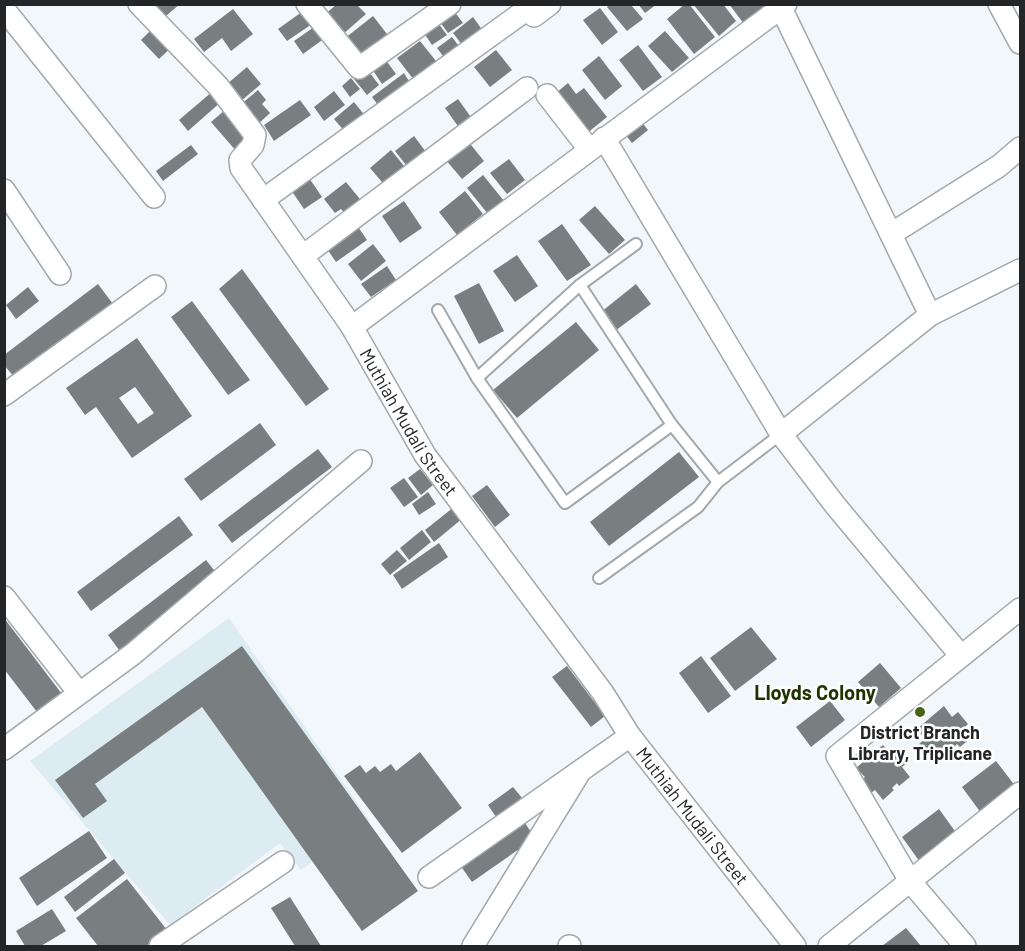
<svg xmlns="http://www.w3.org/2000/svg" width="1025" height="951" viewBox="0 0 1025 951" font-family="Barlow,sans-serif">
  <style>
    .built { fill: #ddebf2 }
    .building { fill: #797f81; fill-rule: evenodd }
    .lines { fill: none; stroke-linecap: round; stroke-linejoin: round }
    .service-casing { stroke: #a3a8ab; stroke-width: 14 }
    .minor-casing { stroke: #a3a8ab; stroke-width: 24 }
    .service { stroke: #fff; stroke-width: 10 }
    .minor { stroke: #fff; stroke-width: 21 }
    .poi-dot { fill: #466317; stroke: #fff; stroke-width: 2 }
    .labels { text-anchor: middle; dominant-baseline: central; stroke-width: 5; stroke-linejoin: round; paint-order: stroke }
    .street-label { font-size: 18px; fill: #232526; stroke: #fff }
    .poi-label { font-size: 18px; font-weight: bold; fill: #232526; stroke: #fff }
    .neighbourhood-label { font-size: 20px; font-weight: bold; fill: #1f3300; stroke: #fff }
  </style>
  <rect width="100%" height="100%" fill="#f1f7fa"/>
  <polygon class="built" points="229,618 369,820 301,870 280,843 170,925 30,761"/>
  <g class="building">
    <polygon points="147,4 180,4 160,21"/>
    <polygon points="638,4 657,4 645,13"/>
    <polygon points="685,4 689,4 715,37 694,54 667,19"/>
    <polygon points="693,4 723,4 736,21 719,36"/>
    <polygon points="729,4 768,4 744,24"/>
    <polygon points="336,5 357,5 366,14 342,35 324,15"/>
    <polygon points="609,5 631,5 643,19 627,31 607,7"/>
    <polygon points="600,8 618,32 602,45 583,20"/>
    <polygon points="233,9 253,34 231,51 222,38 204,52 194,39"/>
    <polygon points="306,9 315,22 287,41 278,29"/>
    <polygon points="454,11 463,23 448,33 440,22"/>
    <polygon points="373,16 387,34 358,56 344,39"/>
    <polygon points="473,17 483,31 463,46 453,33"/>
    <polygon points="438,23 447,35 432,45 424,33"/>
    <polygon points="156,25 174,45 159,59 141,40"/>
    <polygon points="317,25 325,38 303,54 294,41"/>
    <polygon points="665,31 689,58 672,72 648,46"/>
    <polygon points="452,37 461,49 446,60 437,48"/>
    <polygon points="420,41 440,66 417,84 397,58"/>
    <polygon points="638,45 662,77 643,91 619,60"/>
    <polygon points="496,50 512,70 490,87 474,67"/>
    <polygon points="599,56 622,86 605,100 582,70"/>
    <polygon points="385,59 396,74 382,84 372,69"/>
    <polygon points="247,67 261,84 241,101 227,84"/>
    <polygon points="367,69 379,85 367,95 354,79"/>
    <polygon points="404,73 412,86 381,109 372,97"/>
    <polygon points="351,78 360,89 350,97 342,86"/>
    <polygon points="568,83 576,94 584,88 607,117 586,134 555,94"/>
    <polygon points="258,90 266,100 262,104 270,113 257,125 240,105"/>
    <polygon points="213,91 222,101 188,131 179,120"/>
    <polygon points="334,91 345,105 324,121 314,107"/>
    <polygon points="458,99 473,120 460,129 445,108"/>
    <polygon points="300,100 311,115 274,141 264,125"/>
    <polygon points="354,102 366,117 346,133 334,119"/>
    <polygon points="225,110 251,140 237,152 211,122"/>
    <polygon points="640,120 648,130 632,143 624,133"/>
    <polygon points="414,136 429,156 410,170 395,151"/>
    <polygon points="467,140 484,161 462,179 445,159"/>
    <polygon points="191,145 198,154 163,181 156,171"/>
    <polygon points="391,150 409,172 388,189 370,168"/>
    <polygon points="509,159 525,180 507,194 490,173"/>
    <polygon points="307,175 322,197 304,209 289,187"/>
    <polygon points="483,175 504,201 488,214 467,188"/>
    <polygon points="346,182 364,204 348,217 341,209 335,213 324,199"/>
    <polygon points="465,191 483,214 457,235 439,212"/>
    <polygon points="404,201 422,228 400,243 382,216"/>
    <polygon points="595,206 625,240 609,254 579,220"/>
    <polygon points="356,224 367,240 336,262 325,246"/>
    <polygon points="562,224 591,265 567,281 538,241"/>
    <polygon points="373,244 386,261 361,281 348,264"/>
    <polygon points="517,255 538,286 515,302 493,271"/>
    <polygon points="387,266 396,280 371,297 361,284"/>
    <polygon points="242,269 329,389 306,406 219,289"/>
    <polygon points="479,283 504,331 479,344 454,296"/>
    <polygon points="98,284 113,304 15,378 4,365 4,355"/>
    <polygon points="636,284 651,304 615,331 601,312"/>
    <polygon points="28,287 39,301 16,319 6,305"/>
    <polygon points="192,301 250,380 228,395 171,317"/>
    <polygon points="576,322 599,350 517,418 493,390"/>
    <path d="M 137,338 L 192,416 L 132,458 L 96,407 L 85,415 L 66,388 ZM 135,387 L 154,413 L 138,424 L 119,398 Z"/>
    <polygon points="260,423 276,445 201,501 184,479"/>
    <polygon points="318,449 332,467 232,543 218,525"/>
    <polygon points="679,452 699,477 609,546 590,522"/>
    <polygon points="420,469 433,485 421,495 408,478"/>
    <polygon points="404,478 418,497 404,507 390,488"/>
    <polygon points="487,485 510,515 495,527 472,496"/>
    <polygon points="428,492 436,504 419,515 412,504"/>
    <polygon points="454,507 463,518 434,542 425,530"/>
    <polygon points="179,516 193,535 91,611 77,592"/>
    <polygon points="422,530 431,542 409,560 400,548"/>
    <polygon points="439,543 448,557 402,589 393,575"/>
    <polygon points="397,550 407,561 390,575 381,564"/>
    <polygon points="206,560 221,579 122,654 108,635"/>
    <polygon points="4,618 62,694 37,712 4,669"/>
    <polygon points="751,627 777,659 735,691 710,658"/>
    <polygon points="242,646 418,891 362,931 202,707 95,784 107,801 83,818 55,780"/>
    <polygon points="701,656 731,696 708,713 679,673"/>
    <polygon points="880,663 901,688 879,707 858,682"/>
    <polygon points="567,666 605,716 591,727 552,677"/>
    <polygon points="830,701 845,720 811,747 796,727"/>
    <polygon points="944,706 952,717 958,712 968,724 963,729 971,738 960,747 957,744 952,749 954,752 944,761 935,751 929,756 919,744 925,739 917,729"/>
    <polygon points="883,745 892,755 897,751 907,763 902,767 910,777 899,786 897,783 892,788 894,790 883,800 875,790 868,795 858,783 865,777 856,768"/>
    <polygon points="420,752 462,808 402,853 344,776 360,765 366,773 375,766 380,772 391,764 396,771"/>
    <polygon points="996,761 1016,787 981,813 962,787"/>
    <polygon points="513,787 522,798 496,817 488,805"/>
    <polygon points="939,809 957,834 920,862 902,837"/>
    <polygon points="523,820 535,838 472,882 460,865"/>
    <polygon points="89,831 107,858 37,906 19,878"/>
    <polygon points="114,859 125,873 75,912 64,897"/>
    <polygon points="127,879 167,930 146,946 98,946 76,918"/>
    <polygon points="290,897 321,946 295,946 271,908"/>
    <polygon points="52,909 66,931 41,946 25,946 16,931"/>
    <polygon points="906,928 921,946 882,946"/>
  </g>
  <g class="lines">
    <defs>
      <g id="service">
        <polyline points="580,285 672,425 718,482"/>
        <polyline points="438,310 477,378 565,503 672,425"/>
        <polyline points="477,378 580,285 636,244"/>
        <polyline points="599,578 698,507 718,482 781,434"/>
      </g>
      <g id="minor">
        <path id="s1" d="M 139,4 L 218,86 L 255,135 L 253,145 L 240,160 L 241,168 L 352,327 L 425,455 L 603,693 L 630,736 L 795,946"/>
        <polyline points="307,4 359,68 450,4"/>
        <polyline points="999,4 1020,43"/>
        <polyline points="781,8 930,315"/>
        <polyline points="4,9 154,197"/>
        <polyline points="547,95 589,149"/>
        <polyline points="604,138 781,434 835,505 961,656"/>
        <polyline points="4,190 60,274"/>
        <polyline points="263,200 526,10 534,16 550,4"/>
        <polyline points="891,234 999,166 1020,148"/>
        <polyline points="303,256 527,88"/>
        <polyline points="352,327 786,4"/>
        <polyline points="4,395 155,286"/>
        <polyline points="781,434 930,315 1020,270"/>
        <polyline points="4,597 79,693"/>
        <polyline points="4,749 133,654 361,461"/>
        <polyline points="429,877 630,736"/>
        <polyline points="160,946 283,862"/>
        <polyline points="473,946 578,775"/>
        <polyline points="569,946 570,946"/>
        <polyline points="829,946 1020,793"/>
        <polyline points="965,946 910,881 837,756 1020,609"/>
      </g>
    </defs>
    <use href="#service" class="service-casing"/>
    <use href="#minor" class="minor-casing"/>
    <use href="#service" class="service"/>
    <use href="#minor" class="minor"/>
  </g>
  <circle class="poi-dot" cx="920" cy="712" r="6"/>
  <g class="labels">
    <g class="street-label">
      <text stroke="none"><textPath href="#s1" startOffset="518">Muthiah Mudali Street</textPath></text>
      <text stroke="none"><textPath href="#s1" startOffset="1004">Muthiah Mudali Street</textPath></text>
    </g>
    <g class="poi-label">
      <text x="920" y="732">District Branch<tspan x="920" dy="21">Library, Triplicane</tspan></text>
    </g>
    <g class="neighbourhood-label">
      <text x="815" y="692">Lloyds Colony</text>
    </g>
  </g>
  <rect width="1025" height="951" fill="none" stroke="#232526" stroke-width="12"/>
</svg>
